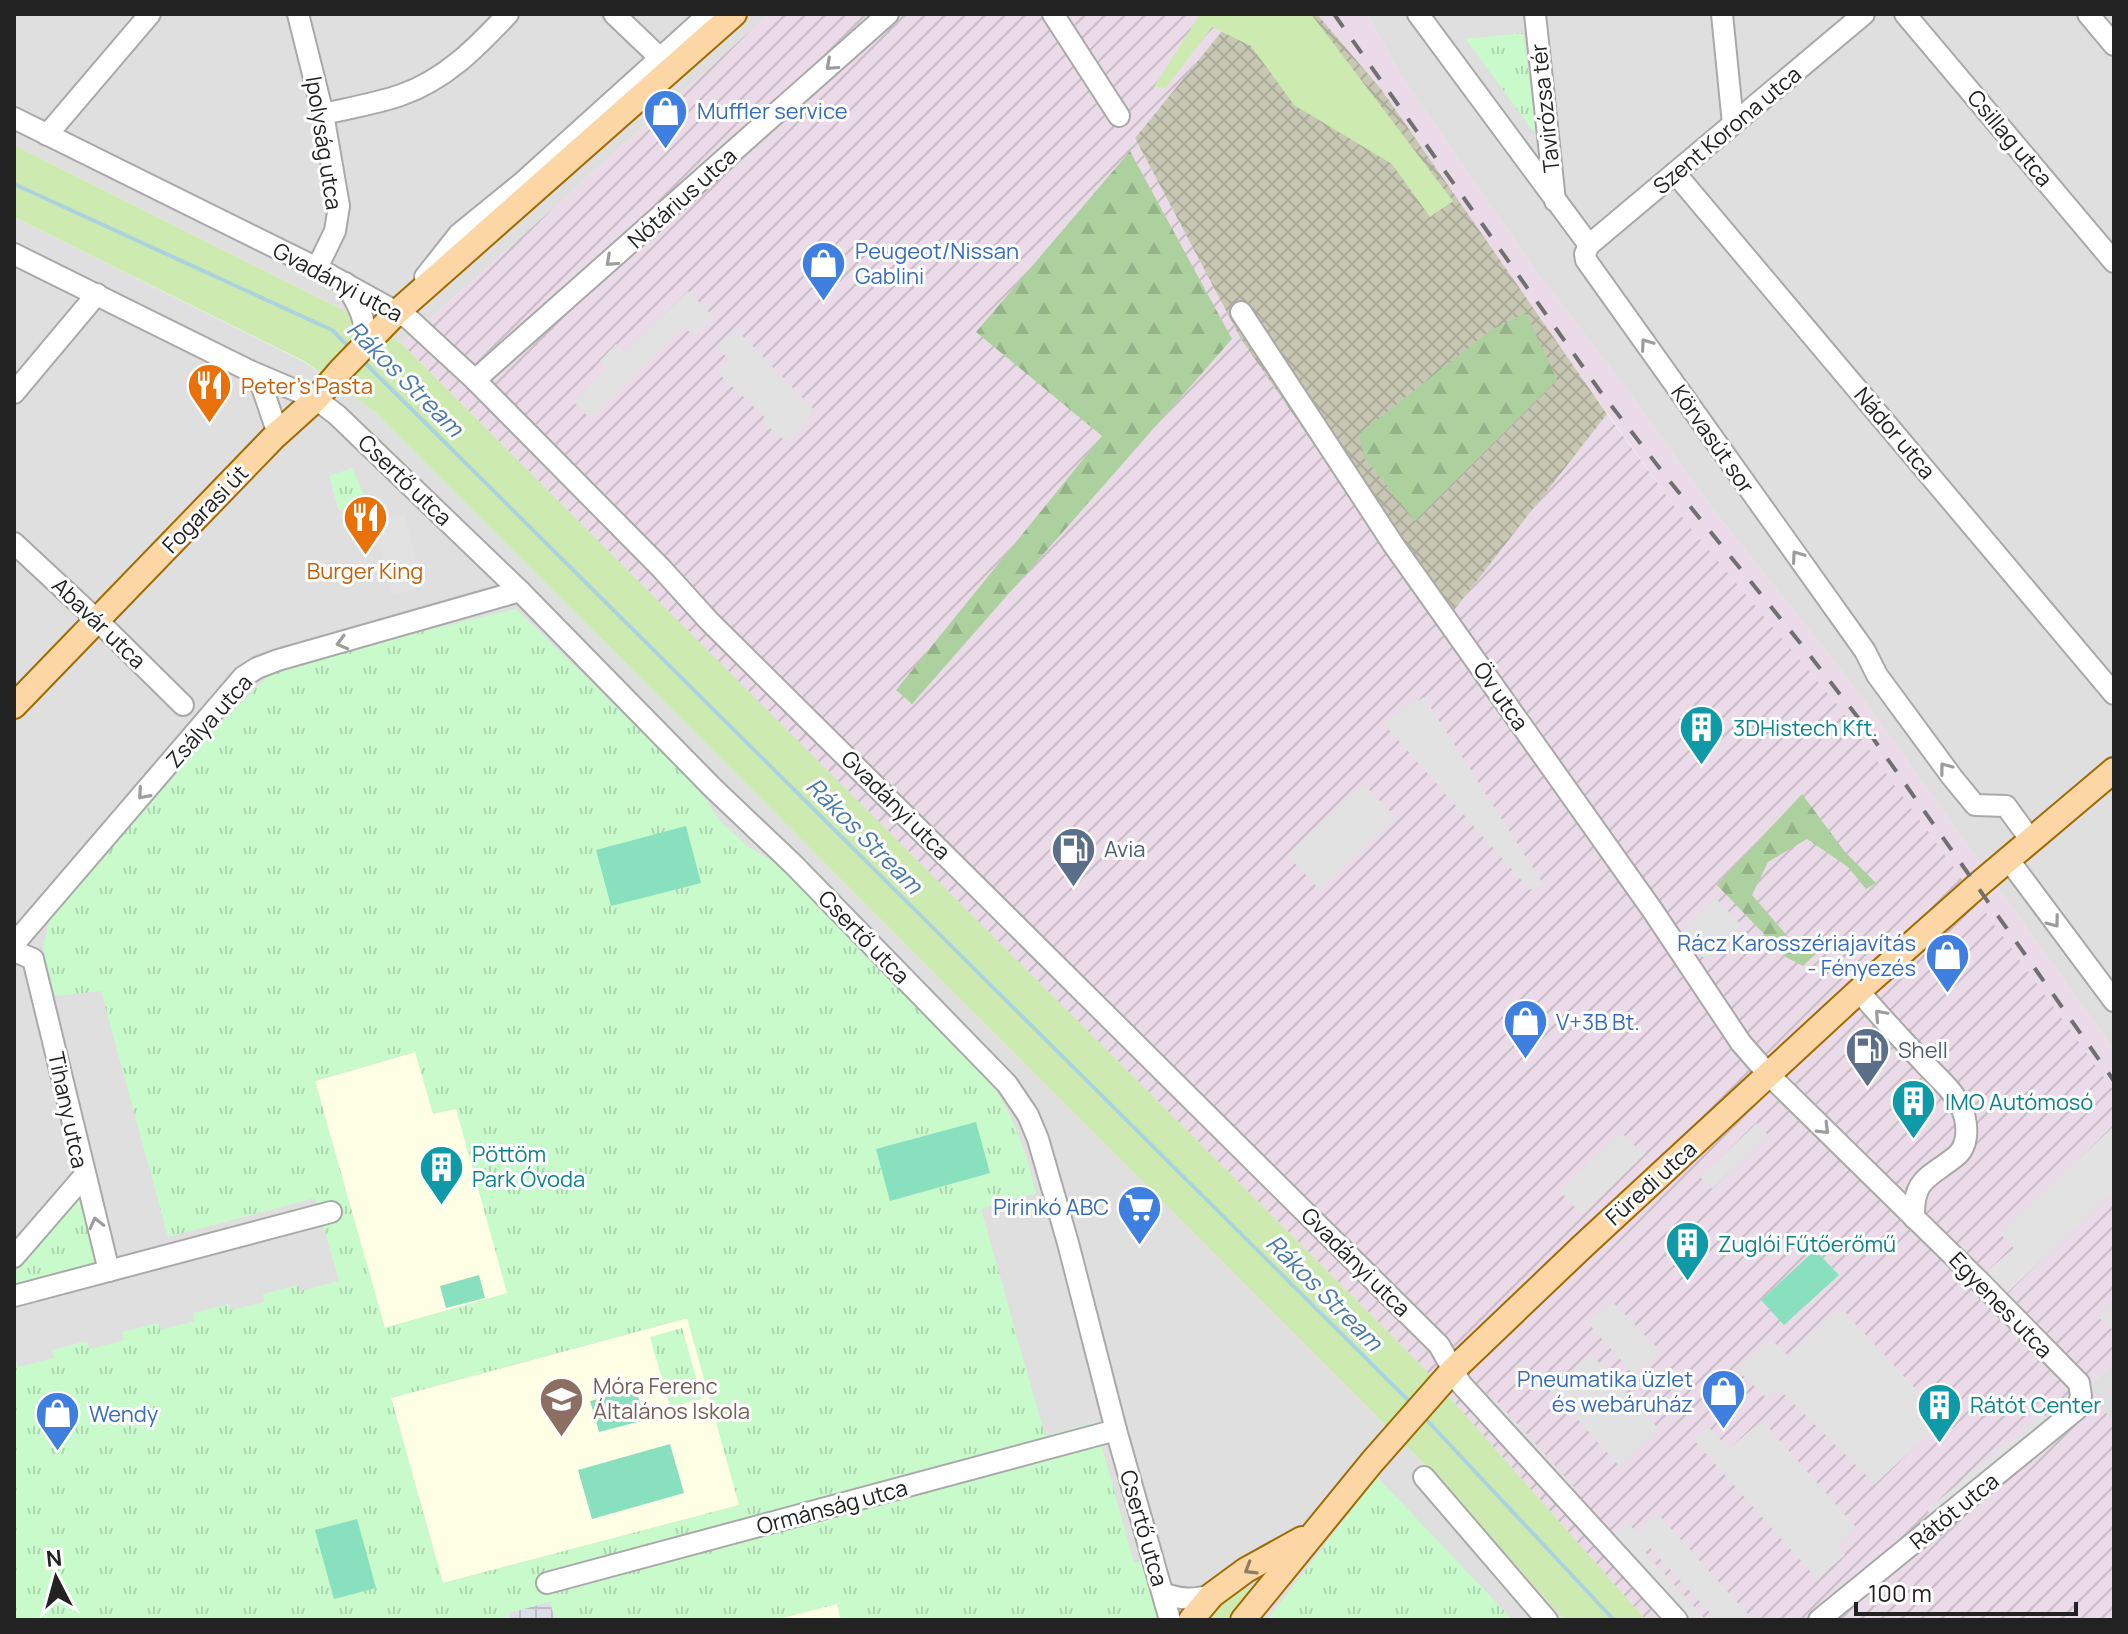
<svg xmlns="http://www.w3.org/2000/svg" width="2128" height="1634" viewBox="0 0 2128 1634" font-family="Manrope,sans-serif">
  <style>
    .residential { fill: #e0dfdf }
    .industrial { fill: url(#industrial-furrows) }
    .education { fill: #ffffe5 }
    .railway { fill: #ebdbe8 }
    .construction { fill: url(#construction-cross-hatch) }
    .grass { fill: #cdebb0 }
    .forest { fill: url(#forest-firs) }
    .park { fill: url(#park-tufts); fill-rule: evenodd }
    .pitch { fill: #88e0be }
    .parking { fill: #e2e2e2 }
    .plaza { fill: url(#plaza-grid) }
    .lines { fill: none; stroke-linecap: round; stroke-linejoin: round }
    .stream { stroke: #aad3df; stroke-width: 4 }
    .minor-casing { stroke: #a9a9a9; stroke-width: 24 }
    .major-casing { stroke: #a06b00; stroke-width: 28 }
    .minor { stroke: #fff; stroke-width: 20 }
    .major { stroke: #fcd6a4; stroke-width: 24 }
    .rail { stroke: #707070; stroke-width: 4; stroke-dasharray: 16 16; stroke-linecap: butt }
    .oneway { stroke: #9c9c9c }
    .oneway2 { stroke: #8f7c63 }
    .labels { text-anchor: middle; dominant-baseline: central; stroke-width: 6; stroke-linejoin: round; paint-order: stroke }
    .street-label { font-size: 22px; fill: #222; stroke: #fff }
    .shop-label { font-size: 22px; fill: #366cbe; stroke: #fff; text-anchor: start }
    .food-label { font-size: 22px; fill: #c56008; stroke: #fff; text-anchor: start }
    .culture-label { font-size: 22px; fill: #0d838f; stroke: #fff; text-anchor: start }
    .service-label { font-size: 22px; fill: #4e5e75; stroke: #fff; text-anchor: start }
    .education-label { font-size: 22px; fill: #785e54; stroke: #fff; text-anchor: start }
    .water-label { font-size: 24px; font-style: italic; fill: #4a7aab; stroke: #fff }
  </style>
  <defs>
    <pattern id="industrial-furrows" width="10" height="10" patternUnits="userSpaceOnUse" patternTransform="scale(2)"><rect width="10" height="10" fill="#ebdbe8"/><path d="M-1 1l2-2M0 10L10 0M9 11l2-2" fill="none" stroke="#c9bcc7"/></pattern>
    <pattern id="construction-cross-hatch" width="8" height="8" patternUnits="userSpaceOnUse" patternTransform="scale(2)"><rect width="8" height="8" fill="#c7c7b4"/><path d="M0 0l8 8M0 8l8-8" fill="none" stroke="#abab9a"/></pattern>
    <pattern id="forest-firs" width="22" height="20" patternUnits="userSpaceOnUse" patternTransform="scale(2)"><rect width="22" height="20" fill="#add19e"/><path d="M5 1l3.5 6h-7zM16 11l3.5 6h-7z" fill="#95b388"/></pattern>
    <pattern id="park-tufts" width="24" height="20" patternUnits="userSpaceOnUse" patternTransform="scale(2)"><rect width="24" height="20" fill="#c8facc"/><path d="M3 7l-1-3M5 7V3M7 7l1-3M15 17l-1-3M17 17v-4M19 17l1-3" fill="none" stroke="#acd6af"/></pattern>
    <pattern id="plaza-grid" width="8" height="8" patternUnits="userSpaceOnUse" patternTransform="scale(2)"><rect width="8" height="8" fill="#dddde8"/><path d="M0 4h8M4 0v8" fill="none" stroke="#bdbdc7"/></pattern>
  </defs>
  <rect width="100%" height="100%" fill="#f2efe9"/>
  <g class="residential">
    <polygon points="14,14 769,14 402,344 351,314 14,145"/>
    <polygon points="1367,14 2114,14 2114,1050 1855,688 1712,508 1620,380 1538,274 1401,76"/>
    <polygon points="14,217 304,362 375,412 1425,1465 1565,1620 14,1620"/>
    <polygon points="2114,1365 2114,1422 2084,1389"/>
  </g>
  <polygon class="industrial" points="769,14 1236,14 1135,138 1241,339 1439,627 1607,414 1689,526 1836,703 2114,1091 2114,1365 2085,1389 2114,1422 2114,1620 1646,1620 1424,1368 402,344"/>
  <g class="education">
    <polygon points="471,1036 542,1284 384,1328 315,1081"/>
    <polygon points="688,1318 740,1505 443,1583 391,1398"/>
    <polygon points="837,1603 841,1620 774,1620"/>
  </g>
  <polygon class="railway" points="1317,14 1367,14 1401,76 1538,274 1620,380 1712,508 1855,688 2114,1050 2114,1091 1836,703 1689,526 1557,343 1381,89"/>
  <polygon class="construction" points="1236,14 1317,14 1381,89 1607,414 1440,628 1241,339 1135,138"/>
  <g class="grass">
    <polygon points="1200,14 1311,14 1453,201 1430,217 1392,164 1294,105 1251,46 1212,27 1166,88 1154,87"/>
    <polygon points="14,145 351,314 402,344 1424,1368 1646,1620 1565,1620 1425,1465 375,412 304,361 14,217"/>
    <polygon points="1244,1585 1253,1589 1252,1595 1232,1620 1201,1620 1206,1614"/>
  </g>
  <g class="forest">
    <polygon points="1130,151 1232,339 912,704 896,690 1102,436 976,332"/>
    <polygon points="1526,313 1557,380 1415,521 1364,457 1359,434 1491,330"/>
    <polygon points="1802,794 1845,852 1876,883 1866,889 1848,867 1807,839 1768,862 1752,895 1796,946 1810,942 1818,952 1803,966 1786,957 1717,885"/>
  </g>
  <g class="park">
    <polygon points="1523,33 1536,128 1535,132 1532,130 1466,39"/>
    <polygon points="352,468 368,503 339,511 329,476"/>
    <path d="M 516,609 L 698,787 L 718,819 L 747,846 L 781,866 L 981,1068 C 1012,1112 1023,1141 1036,1193 L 981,1209 L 1045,1436 L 1095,1422 L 1134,1563 L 1141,1561 L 1161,1620 L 841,1620 L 837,1604 L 774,1620 L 14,1620 L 14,1361 L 17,1361 L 19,1367 L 54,1358 L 52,1350 L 87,1341 L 90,1349 L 124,1340 L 122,1332 L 158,1323 L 160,1330 L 195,1321 L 193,1313 L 229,1304 L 231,1310 L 264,1302 L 263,1294 L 298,1285 L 300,1291 L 339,1281 L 315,1198 L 168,1237 L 101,991 L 55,996 L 43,949 L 49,921 L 211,733 L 279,665 ZM 415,1052 L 433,1114 L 456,1109 L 507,1293 L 385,1328 L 315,1081 ZM 687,1318 L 739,1505 L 443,1583 L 391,1398 Z"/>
    <polygon points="81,1193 98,1262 14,1284 14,1273"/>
    <polygon points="682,1328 702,1399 670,1407 650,1337"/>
    <polygon points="1377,1477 1513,1620 1267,1620"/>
  </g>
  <g class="pitch">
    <polygon points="686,826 701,883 611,906 596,850"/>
    <polygon points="976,1122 990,1173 890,1201 876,1149"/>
    <polygon points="1815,1250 1839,1275 1784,1325 1761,1300"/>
    <polygon points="479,1275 485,1298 446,1308 440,1286"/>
    <polygon points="636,1389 645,1420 599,1432 590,1401"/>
    <polygon points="670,1444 684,1493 592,1519 578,1470"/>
    <polygon points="357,1519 376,1588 334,1599 315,1530"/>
  </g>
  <g class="parking">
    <polygon points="688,291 714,317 694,336 684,327 591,419 573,401 606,369 599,362 616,344 625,352"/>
    <polygon points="737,330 814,410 788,443 763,423 766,418 718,373 729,360 716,346"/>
    <polygon points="404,514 424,586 393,595 373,523"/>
    <polygon points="1424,697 1543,884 1530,890 1383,723"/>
    <polygon points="1364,784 1396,817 1320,890 1287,855"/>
    <polygon points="1716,898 1742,926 1707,961 1680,934"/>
    <polygon points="1757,1123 1768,1135 1712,1189 1700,1177"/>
    <polygon points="2114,1126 2114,1191 2007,1293 1987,1271 2014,1248 2000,1234"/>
    <polygon points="1621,1132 1644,1155 1582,1214 1559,1191"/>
    <polygon points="2114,1301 2114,1331 2098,1317"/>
    <polygon points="1613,1302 1661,1352 1634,1375 1587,1322"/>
    <polygon points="1840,1307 1944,1420 1875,1484 1779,1389 1767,1399 1738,1370 1771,1339 1788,1356"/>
    <polygon points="1591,1354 1659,1429 1620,1467 1551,1390"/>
    <polygon points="1493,1397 1576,1489 1565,1499 1482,1407"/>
    <polygon points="2043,1413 2055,1428 1937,1524 1927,1510"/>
    <polygon points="1762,1420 1856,1527 1837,1545 1845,1555 1817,1579 1693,1439 1708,1426 1729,1449"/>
    <polygon points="1658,1514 1753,1620 1717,1620 1648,1546 1644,1551 1706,1620 1677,1620 1605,1542 1627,1522 1637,1533"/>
  </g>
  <polygon class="plaza" points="550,1602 555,1620 510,1620 509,1613"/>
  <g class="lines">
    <g class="stream">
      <polyline points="14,184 332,330 349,347"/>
      <polyline points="361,359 1413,1405"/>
      <polyline points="1424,1417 1614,1620"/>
    </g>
    <defs>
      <g id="minor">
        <polyline points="298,14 323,114 339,206 335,231 317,268"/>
        <polyline points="614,14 660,58"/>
        <polyline points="1053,14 1119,116"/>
        <polyline points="1418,14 1589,245"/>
        <polyline points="1535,14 1555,201"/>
        <polyline points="1722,14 1733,124"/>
        <polyline points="1905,14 2114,262"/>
        <polyline points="2088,14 2114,45"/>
        <path d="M 323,114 C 349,108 375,104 401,95 C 445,80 477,47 508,14"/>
        <polyline points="14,118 317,268 409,319 475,380 661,568 709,621 1439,1345 1461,1384 1677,1620"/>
        <polyline points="47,135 150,14"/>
        <polyline points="1675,173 2114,694"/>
        <polyline points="1589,245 1585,254 1586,260 1865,651 1877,675 1952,777 1975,805 2006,806 2030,839"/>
        <polyline points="1589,245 1864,14"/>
        <polyline points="14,254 250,371 316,399 337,415 520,591 712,787 794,865 1007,1084 1028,1115 1038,1139 1068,1243 1116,1430 1170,1620"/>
        <polyline points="425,277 459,234 523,182 709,14"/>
        <path d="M 345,283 C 359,306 367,319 365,347"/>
        <polyline points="1241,312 1393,544 1653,911 1741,1043 1769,1075 1980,1282 2079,1383 2081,1396 2077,1409 1819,1620"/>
        <polyline points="250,371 262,387 278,434"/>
        <polyline points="475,380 888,14"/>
        <polyline points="14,393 97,294"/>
        <polyline points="14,543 98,621 183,705"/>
        <polyline points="2008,859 2114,1001"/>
        <polyline points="14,944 243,677 257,668 278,660 520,591"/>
        <polyline points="14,951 33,959 109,1271"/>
        <path d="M 1859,991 C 1880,1017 1903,1040 1925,1064 C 1937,1077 1953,1090 1961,1107 C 1968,1122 1970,1146 1955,1157 C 1927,1179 1913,1179 1914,1218"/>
        <polyline points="14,1257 84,1176"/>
        <polyline points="14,1296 331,1212"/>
        <polyline points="1424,1477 1547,1620"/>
        <polyline points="547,1583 1116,1430"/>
        <path d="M 1163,1593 C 1181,1600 1193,1600 1212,1595"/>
      </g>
      <g id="major">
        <polyline points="14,706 275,436 316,399 341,370 397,312 734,14"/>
        <polyline points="1191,1620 1212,1595 1246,1570 1302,1539"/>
        <polyline points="1243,1620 1372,1462 1453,1370 1584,1245 1862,988 1978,885 2114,770"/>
      </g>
    </defs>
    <use href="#minor" class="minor-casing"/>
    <use href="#major" class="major-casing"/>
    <use href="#minor" class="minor"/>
    <use href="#major" class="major"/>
    <polyline class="rail" points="1334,14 1600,391 1668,479 1801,644 1863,724 2114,1081"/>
  </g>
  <defs><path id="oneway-chevron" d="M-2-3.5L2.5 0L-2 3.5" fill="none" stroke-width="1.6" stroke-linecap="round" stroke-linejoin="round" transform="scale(2)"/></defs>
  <g class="oneway">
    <use href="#oneway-chevron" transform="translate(831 65) rotate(138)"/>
    <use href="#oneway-chevron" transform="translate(611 261) rotate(138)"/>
    <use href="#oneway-chevron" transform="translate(1646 344) rotate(-125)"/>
    <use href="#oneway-chevron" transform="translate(1797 556) rotate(-125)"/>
    <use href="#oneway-chevron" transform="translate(342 643) rotate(165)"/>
    <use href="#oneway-chevron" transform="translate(1945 768) rotate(-127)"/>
    <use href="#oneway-chevron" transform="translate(143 794) rotate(131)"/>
    <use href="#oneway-chevron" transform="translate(2054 922) rotate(53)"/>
    <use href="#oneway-chevron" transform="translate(1880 1015) rotate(-132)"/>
    <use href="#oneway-chevron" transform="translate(1824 1129) rotate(45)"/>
    <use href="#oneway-chevron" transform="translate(96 1223) rotate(-104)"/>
  </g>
  <use class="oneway2" href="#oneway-chevron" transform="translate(1250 1569) rotate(149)"/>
  <defs>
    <symbol id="shop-pin" viewBox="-11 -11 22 30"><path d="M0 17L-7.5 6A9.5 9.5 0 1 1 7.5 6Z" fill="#3f7fe0" stroke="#fff"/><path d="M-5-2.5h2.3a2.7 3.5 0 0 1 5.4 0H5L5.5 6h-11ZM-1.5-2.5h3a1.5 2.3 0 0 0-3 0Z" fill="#fff"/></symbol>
    <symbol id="restaurant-pin" viewBox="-11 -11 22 30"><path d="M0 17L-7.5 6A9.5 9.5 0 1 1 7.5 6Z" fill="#e8710a" stroke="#fff"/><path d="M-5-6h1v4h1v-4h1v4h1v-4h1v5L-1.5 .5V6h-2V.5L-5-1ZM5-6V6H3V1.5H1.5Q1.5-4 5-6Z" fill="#fff"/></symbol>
    <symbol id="building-pin" viewBox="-11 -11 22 30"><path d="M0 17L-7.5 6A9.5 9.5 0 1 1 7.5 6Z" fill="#0f9aa8" stroke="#fff"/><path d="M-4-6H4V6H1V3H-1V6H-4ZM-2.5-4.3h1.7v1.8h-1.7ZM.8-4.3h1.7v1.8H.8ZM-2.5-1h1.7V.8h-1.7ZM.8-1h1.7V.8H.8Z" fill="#fff"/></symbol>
    <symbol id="fuel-pin" viewBox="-11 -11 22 30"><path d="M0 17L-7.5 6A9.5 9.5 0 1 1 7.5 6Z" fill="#5c6f8a" stroke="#fff"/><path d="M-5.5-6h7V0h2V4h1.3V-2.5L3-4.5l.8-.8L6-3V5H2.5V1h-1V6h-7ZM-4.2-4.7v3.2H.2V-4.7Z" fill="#fff"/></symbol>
    <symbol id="supermarket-pin" viewBox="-11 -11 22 30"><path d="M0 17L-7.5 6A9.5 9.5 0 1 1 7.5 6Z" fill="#3f7fe0" stroke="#fff"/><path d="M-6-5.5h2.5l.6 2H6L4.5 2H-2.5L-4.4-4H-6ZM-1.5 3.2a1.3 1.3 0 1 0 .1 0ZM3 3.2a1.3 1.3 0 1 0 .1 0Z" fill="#fff"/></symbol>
    <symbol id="school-pin" viewBox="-11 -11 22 30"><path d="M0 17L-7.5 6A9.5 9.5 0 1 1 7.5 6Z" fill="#8d6e63" stroke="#fff"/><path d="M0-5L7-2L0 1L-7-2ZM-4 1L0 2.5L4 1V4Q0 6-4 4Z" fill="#fff"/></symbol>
  </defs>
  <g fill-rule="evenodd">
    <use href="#shop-pin" x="640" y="86" width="51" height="69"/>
    <use href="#shop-pin" x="798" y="238" width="51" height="69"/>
    <use href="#restaurant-pin" x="184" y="360" width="51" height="69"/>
    <use href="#restaurant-pin" x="340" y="492" width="51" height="69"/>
    <use href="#building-pin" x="1676" y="702" width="51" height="69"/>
    <use href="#fuel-pin" x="1048" y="824" width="51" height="69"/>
    <use href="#shop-pin" x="1922" y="930" width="51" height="69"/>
    <use href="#shop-pin" x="1500" y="996" width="51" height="69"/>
    <use href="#fuel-pin" x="1842" y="1024" width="51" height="69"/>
    <use href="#building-pin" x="1888" y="1076" width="51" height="69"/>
    <use href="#building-pin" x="416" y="1142" width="51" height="69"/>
    <use href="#supermarket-pin" x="1114" y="1182" width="51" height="69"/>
    <use href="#building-pin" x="1662" y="1218" width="51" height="69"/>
    <use href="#shop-pin" x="1698" y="1366" width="51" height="69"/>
    <use href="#school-pin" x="536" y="1374" width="51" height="69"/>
    <use href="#building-pin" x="1914" y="1380" width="51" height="69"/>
    <use href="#shop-pin" x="32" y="1388" width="51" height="69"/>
  </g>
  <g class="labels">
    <g class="street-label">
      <text transform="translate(1545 108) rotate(-96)">Tavirózsa tér</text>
      <text transform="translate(1727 130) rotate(-40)">Szent Korona utca</text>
      <text transform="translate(2010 138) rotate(50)">Csillag utca</text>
      <text transform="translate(324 143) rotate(81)">Ipolyság utca</text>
      <text transform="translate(682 198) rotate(-42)">Nótárius utca</text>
      <text transform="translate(338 282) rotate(28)">Gvadányi utca</text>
      <text transform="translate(1895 433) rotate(50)">Nádor utca</text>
      <text transform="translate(1713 439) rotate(55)">Körvasút sor</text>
      <text transform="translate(405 480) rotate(44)">Csertő utca</text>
      <text transform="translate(205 509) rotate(-46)">Fogarasi út</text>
      <text transform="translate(99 623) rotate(44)">Abavár utca</text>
      <text transform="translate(1501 696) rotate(55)">Öv utca</text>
      <text transform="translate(209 721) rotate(-48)">Zsálya utca</text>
      <text transform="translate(896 805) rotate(45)">Gvadányi utca</text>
      <text transform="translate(864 937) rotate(46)">Csertő utca</text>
      <text transform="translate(68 1110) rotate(78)">Tihany utca</text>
      <text transform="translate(1651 1183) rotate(-42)">Füredi utca</text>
      <text transform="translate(1356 1262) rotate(45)">Gvadányi utca</text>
      <text transform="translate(2001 1305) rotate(46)">Egyenes utca</text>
      <text transform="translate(832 1507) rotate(-15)">Ormánság utca</text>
      <text transform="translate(1954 1511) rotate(-39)">Rátót utca</text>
      <text transform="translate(1144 1528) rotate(74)">Csertő utca</text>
    </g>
    <g class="shop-label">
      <text x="697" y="111">Muffler service</text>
      <text x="855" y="251">Peugeot/Nissan<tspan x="855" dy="25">Gablini</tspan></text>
      <text x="1916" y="943" text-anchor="end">Rácz Karosszériajavítás<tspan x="1916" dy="25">- Fényezés</tspan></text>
      <text x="1556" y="1022">V+3B Bt.</text>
      <text x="1109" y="1207" text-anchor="end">Pirinkó ABC</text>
      <text x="1693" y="1379" text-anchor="end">Pneumatika üzlet<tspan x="1693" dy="25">és webáruház</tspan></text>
      <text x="89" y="1414">Wendy</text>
    </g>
    <g class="food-label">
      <text x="241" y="386">Peter's Pasta</text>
      <text x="365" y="571" text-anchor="middle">Burger King</text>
    </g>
    <g class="culture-label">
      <text x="1733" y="728">3DHistech Kft.</text>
      <text x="1945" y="1102">IMO Autómosó</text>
      <text x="472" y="1154">Pöttöm<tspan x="472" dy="25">Park Óvoda</tspan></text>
      <text x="1718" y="1244">Zuglói Fűtőerőmű</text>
      <text x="1970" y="1405">Rátót Center</text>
    </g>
    <g class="service-label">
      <text x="1104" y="849">Avia</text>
      <text x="1898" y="1050">Shell</text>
    </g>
    <g class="education-label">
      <text x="593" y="1386">Móra Ferenc<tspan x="593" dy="25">Általános Iskola</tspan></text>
    </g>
    <g class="water-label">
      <text transform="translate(406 378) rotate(45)">Rákos Stream</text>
      <text transform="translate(865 835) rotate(45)">Rákos Stream</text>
      <text transform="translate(1325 1292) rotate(45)">Rákos Stream</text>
    </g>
  </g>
  <rect width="2128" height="1634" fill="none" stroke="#222222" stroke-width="32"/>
  <g transform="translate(56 1578) rotate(354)" stroke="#ffffff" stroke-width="6" paint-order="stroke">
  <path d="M0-6L14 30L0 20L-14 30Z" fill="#222222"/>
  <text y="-12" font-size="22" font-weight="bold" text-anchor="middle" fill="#222222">N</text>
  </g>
  <path d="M1856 1602v12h220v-12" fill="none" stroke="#222222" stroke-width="4"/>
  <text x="1868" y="1602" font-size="24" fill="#222222" stroke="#ffffff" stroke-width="6" paint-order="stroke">100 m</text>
</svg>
